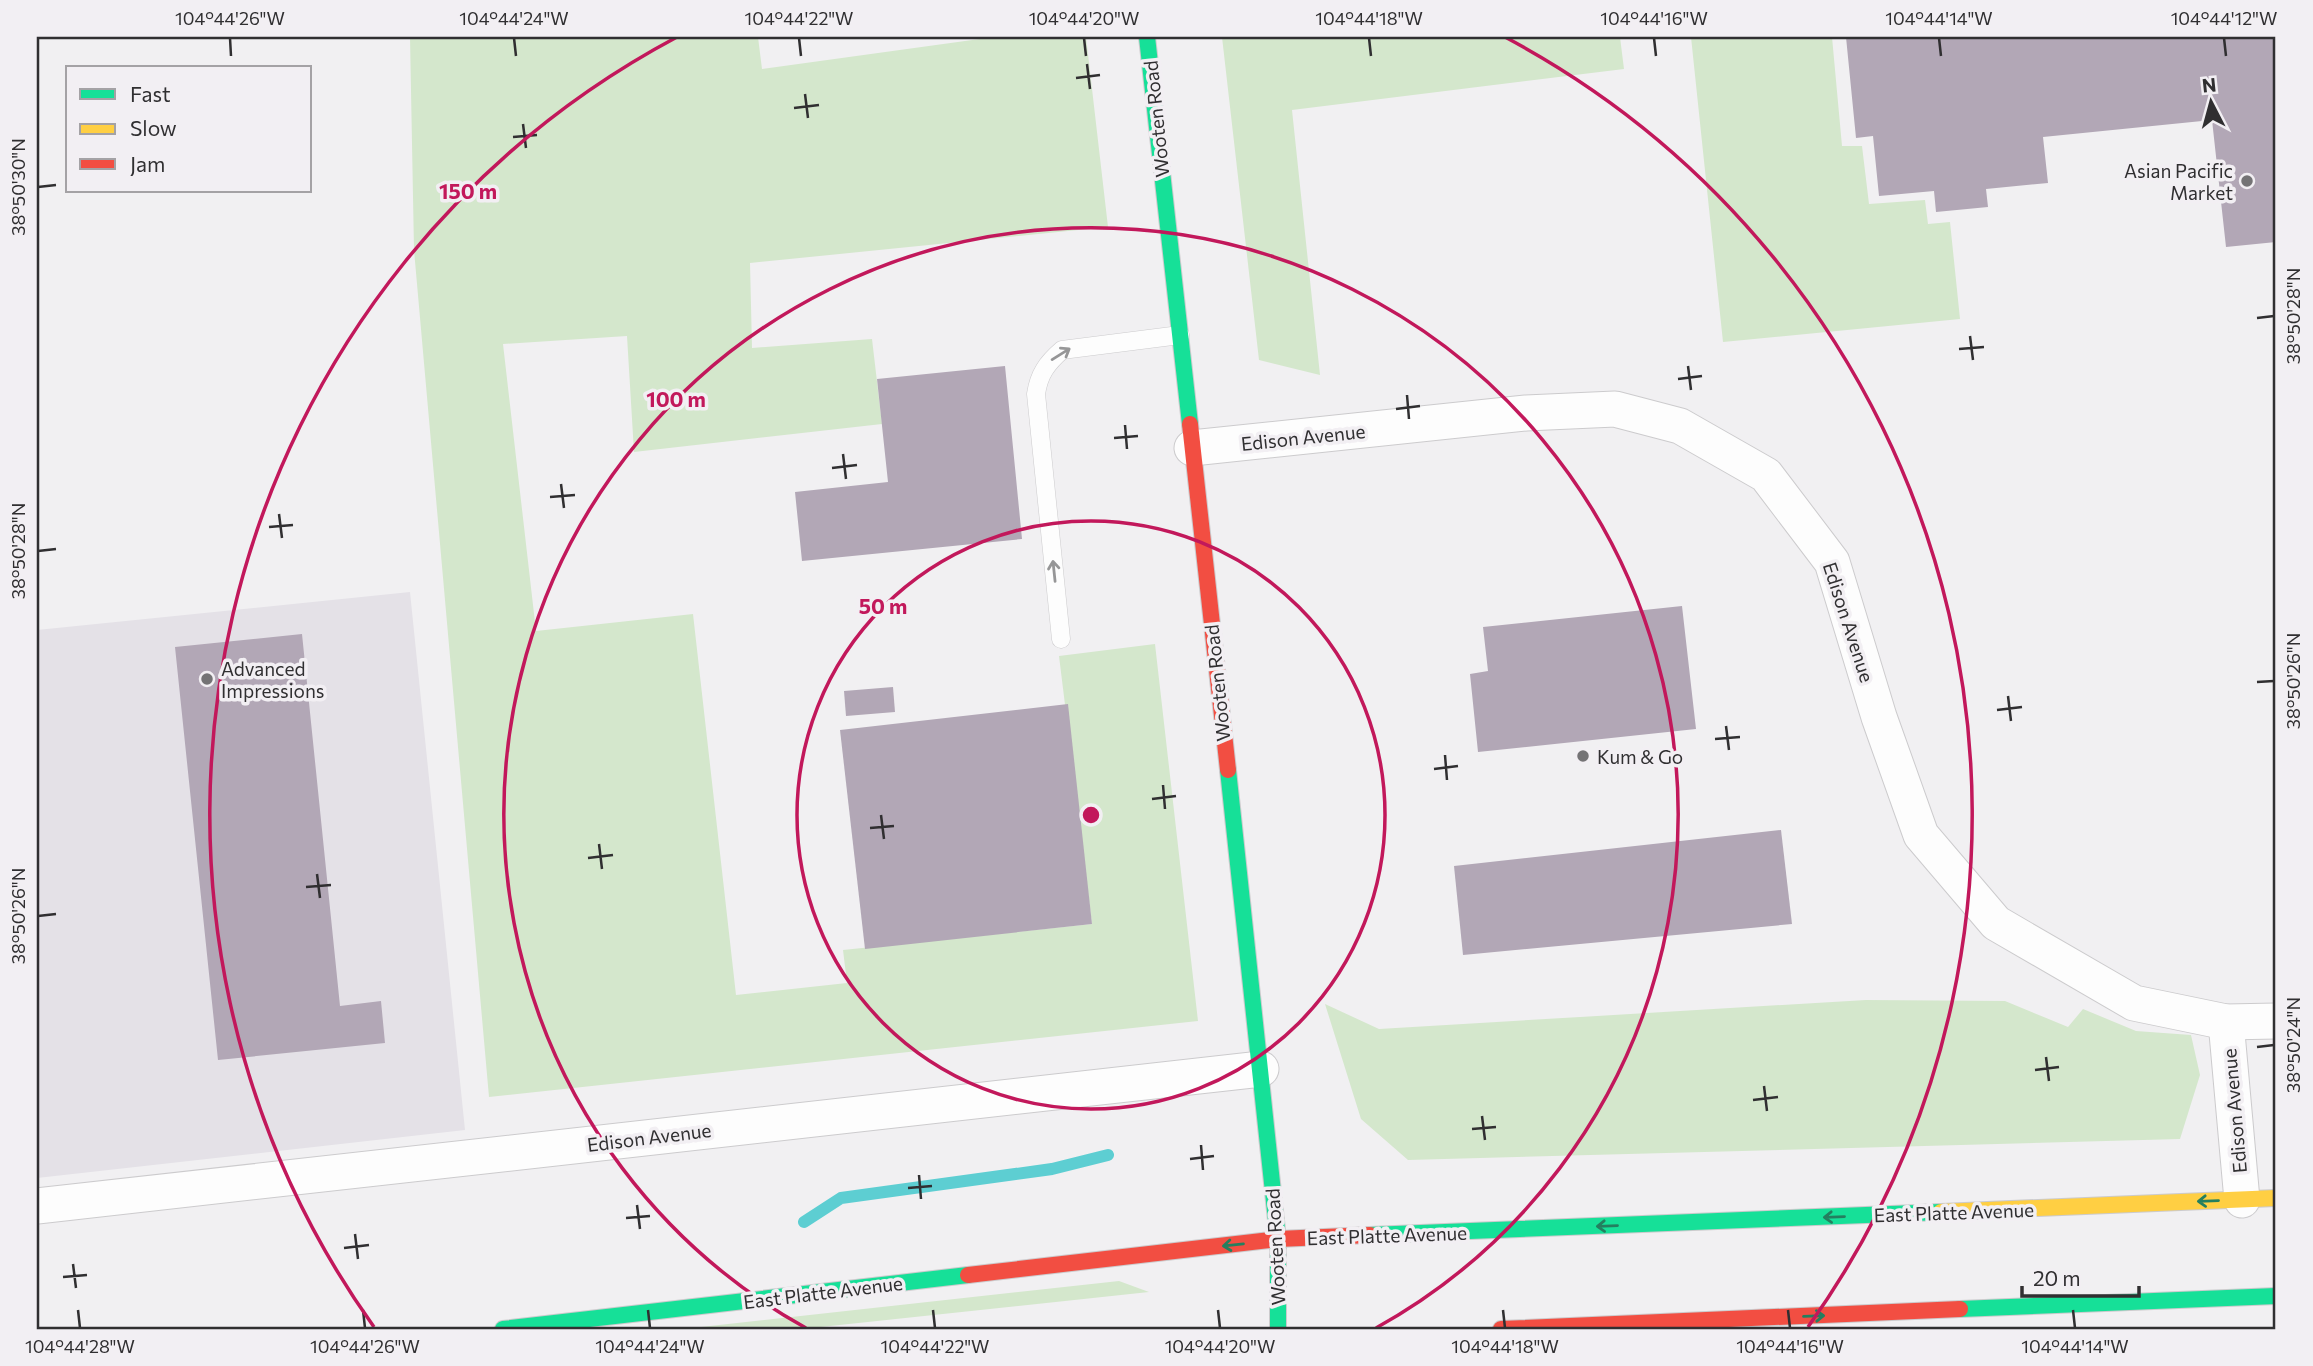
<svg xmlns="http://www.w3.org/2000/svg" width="2313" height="1366" viewBox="0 0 2313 1366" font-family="Commissioner,sans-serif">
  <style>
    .built { fill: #e4e1e7 }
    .green { fill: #d4e7cc }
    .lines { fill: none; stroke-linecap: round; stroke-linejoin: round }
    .stream { stroke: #5dced2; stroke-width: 12 }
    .building { fill: #b2a7b6 }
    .lane-casing { stroke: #cccbcd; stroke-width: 19 }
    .street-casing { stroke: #cccbcd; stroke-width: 37 }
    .fast-casing { stroke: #cccbcd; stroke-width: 18 }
    .slow-casing { stroke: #cccbcd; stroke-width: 18 }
    .jam-casing { stroke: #cccbcd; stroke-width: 18 }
    .lane { stroke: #fdfdfd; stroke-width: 18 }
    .street { stroke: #fdfdfd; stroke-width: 35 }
    .fast { stroke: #16e098; stroke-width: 16 }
    .slow { stroke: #ffcf43; stroke-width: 16 }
    .jam { stroke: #f24e42; stroke-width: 16 }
    .oneway { stroke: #969697 }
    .oneway2 { stroke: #247f5f }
    .ticks { fill: none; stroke: #302f31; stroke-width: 2.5 }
    .ring { fill: none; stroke: #c2185b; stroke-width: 3.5 }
    .poi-dot { fill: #747375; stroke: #f2eff3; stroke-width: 2.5 }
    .labels { text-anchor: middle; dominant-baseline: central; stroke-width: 7; stroke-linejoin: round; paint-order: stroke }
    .street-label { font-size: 19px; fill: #302f31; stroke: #f2eff3 }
    .poi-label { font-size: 19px; fill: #302f31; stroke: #f2eff3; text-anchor: start }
    .centre { fill: #c2185b; stroke: #f2eff3; stroke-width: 3.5 }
    .ring-label { font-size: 21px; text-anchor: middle; font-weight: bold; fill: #c2185b; stroke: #f2eff3; stroke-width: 7; stroke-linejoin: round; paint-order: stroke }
    .neatline { fill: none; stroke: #302f31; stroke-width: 2.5 }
    .ticks-label { font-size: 18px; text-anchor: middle; fill: #302f31 }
  </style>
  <rect width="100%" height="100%" fill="#f1f0f2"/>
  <polygon class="built" points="410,592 465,1130 37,1178 37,630"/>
  <g class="green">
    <polygon points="410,37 758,37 762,69 994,37 1086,37 1108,227 750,263 752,348 872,339 882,424 634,452 627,336 503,344 536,631 693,614 736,995 847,983 843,950 1092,924 1059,656 1155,644 1198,1021 489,1097 414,250"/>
    <polygon points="1222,37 1620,37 1624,69 1292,110 1320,375 1259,360"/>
    <polygon points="1691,37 1832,37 1842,146 1862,146 1869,204 1925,200 1928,224 1950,222 1960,319 1723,342"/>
    <polygon points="1866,1000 2005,1001 2068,1027 2083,1009 2136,1031 2191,1035 2200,1075 2180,1139 1408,1160 1361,1119 1325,1004 1379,1029"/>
    <polygon points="1119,1281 1149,1292 802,1329 683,1329"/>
  </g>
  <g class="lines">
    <polyline class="stream" points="804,1222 841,1198 1052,1169 1108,1155"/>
  </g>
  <g class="building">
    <polygon points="1846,37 2276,37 2276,242 2226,247 2212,120 2043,137 2048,183 1986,189 1988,207 1936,212 1934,191 1879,196 1873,136 1856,138"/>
    <polygon points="1005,366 1022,539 802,561 795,492 888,482 877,379"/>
    <polygon points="1682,606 1696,729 1478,752 1470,674 1488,671 1483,627"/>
    <polygon points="302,634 340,1006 381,1001 385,1043 218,1060 175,647"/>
    <polygon points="893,687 895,712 846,716 844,691"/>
    <polygon points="1068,704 1092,924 865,949 840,730"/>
    <polygon points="1781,830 1792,924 1463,955 1454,866"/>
  </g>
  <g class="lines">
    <defs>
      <path id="lane" d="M 1061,639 L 1036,394 C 1039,374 1047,363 1062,350 L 1180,335"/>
      <g id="street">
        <polyline points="1192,448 1526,413 1615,409 1680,426 1766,475 1832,562 1879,717 1921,835 1996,923 2134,1003 2226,1022 2276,1021"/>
        <polyline points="2226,1022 2242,1200"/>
        <polyline points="37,1206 1261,1069"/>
      </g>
      <g id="fast">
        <polyline points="1147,37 1190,424"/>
        <polyline points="1228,770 1278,1239 1278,1329"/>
        <polyline points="1370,1235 1941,1212"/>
        <polyline points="1960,1309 2276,1296"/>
        <polyline points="503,1329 968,1275"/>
      </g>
      <polyline id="slow" points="1941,1212 2276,1198"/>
      <g id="jam">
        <polyline points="1190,424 1228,770"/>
        <polyline points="968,1275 1278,1239 1370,1235"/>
        <polyline points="1501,1329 1960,1309"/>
      </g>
    </defs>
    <use href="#lane" class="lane-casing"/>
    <use href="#street" class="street-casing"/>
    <use href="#fast" class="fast-casing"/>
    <use href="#slow" class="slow-casing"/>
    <use href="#jam" class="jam-casing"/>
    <use href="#lane" class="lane"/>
    <use href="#street" class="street"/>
    <use href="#fast" class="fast"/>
    <use href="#slow" class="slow"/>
    <use href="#jam" class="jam"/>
  </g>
  <defs><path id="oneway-shaft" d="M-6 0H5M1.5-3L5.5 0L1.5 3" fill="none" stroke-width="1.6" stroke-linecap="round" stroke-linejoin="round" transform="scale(1.75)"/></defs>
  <g class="oneway">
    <use href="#oneway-shaft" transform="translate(1061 354) rotate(-32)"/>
    <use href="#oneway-shaft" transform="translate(1054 571) rotate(-96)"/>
  </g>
  <g class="oneway2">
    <use href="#oneway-shaft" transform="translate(2208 1201) rotate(178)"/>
    <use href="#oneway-shaft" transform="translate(1834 1217) rotate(178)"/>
    <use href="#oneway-shaft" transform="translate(1607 1226) rotate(178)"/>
    <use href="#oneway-shaft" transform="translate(1233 1245) rotate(174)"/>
    <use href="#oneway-shaft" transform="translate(1814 1316) rotate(-2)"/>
  </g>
  <path class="ticks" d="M 230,38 L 231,56M 514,38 L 516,56M 799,38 L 801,56M 1084,38 L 1086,56M 1369,38 L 1371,56M 1654,38 L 1656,56M 1939,38 L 1941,56M 2224,38 L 2226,56M 1087,64 L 1090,89M 1076,78 L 1100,75M 805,94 L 808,118M 794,108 L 819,105M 523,124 L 526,148M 513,137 L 537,135M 38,187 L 56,185M 2257,318 L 2274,316M 1970,336 L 1973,360M 1959,349 L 1984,347M 1688,366 L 1691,390M 1678,379 L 1702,376M 1407,395 L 1409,419M 1396,409 L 1420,406M 1125,425 L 1127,449M 1114,438 L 1138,436M 843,454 L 846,479M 832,468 L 857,465M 561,484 L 564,508M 550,497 L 575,495M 279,514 L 282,538M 269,527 L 293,525M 38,551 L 56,549M 2257,682 L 2274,681M 2008,696 L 2011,721M 1997,710 L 2022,707M 1726,726 L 1729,750M 1715,739 L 1740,737M 1445,755 L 1447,780M 1434,769 L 1458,766M 1163,785 L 1165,809M 1152,799 L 1176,796M 881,815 L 884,839M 870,828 L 894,826M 599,844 L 602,869M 588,858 L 613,855M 317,874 L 320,898M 306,887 L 331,885M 38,916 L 56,914M 2257,1047 L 2274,1045M 2046,1057 L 2049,1081M 2035,1070 L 2059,1067M 1764,1086 L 1767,1111M 1753,1100 L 1778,1097M 1482,1116 L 1485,1140M 1472,1129 L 1496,1127M 1201,1145 L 1203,1170M 1190,1159 L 1214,1156M 919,1175 L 921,1199M 908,1188 L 932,1186M 637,1205 L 640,1229M 626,1218 L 650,1216M 355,1234 L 358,1259M 344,1248 L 369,1245M 73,1264 L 76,1288M 63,1277 L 87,1275M 78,1310 L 80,1328M 363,1310 L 365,1328M 648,1310 L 650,1328M 933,1310 L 935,1328M 1218,1310 L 1220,1328M 1503,1310 L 1505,1328M 1788,1310 L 1790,1328M 2073,1310 L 2075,1328"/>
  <g class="ring">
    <circle cx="1091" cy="815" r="294"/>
    <path d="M806 1328A587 587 0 1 1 1376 1328"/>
    <path d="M374 1327A881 881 0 0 1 677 37M1505 37A881 881 0 0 1 1808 1327"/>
  </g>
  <g class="poi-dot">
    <circle cx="2247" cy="181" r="7"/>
    <circle cx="207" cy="679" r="7"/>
    <circle cx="1583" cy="756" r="7"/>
  </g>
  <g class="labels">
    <g class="street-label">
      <text transform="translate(1156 119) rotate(-96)">Wooten Road</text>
      <text transform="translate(1303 437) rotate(-6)">Edison Avenue</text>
      <text transform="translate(1849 622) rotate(72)">Edison Avenue</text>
      <text transform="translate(1217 683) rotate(-96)">Wooten Road</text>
      <text transform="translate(2234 1111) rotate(-95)">Edison Avenue</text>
      <text transform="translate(649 1137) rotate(-7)">Edison Avenue</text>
      <text transform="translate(1954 1212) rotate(-2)">East Platte Avenue</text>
      <text transform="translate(1387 1235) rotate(-2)">East Platte Avenue</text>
      <text transform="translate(1275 1247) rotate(-93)">Wooten Road</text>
      <text transform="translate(823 1292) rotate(-7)">East Platte Avenue</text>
    </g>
    <g class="poi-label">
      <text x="2233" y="170" text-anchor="end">Asian Pacific<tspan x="2233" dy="22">Market</tspan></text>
      <text x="221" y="668">Advanced<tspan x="221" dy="22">Impressions</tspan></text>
      <text x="1597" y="756">Kum &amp; Go</text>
    </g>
  </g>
  <circle cx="1091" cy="815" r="10" class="centre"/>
  <g class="ring-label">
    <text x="468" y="199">150 m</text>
    <text x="676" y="407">100 m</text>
    <text x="883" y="614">50 m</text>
  </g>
  <rect width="2313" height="1366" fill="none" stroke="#f2eff3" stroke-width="77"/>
  <rect x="66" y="66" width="245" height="126" fill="#f2eff3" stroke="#a4a2a5" stroke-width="2"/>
  <rect x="80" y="89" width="35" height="10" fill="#16e098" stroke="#a4a2a5" stroke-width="2"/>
  <text x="130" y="102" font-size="21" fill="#302f31">Fast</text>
  <rect x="80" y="124" width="35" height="10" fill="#ffcf43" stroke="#a4a2a5" stroke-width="2"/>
  <text x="130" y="136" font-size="21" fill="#302f31">Slow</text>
  <rect x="80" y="159" width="35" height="10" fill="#f24e42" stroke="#a4a2a5" stroke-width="2"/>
  <text x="130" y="172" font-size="21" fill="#302f31">Jam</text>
  <g transform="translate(2211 102) rotate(354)" stroke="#f2eff3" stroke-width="5" paint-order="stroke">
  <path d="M0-5L12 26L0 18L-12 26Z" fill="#302f31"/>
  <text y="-10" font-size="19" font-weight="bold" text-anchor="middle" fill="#302f31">N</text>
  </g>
  <path d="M2022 1286v10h117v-10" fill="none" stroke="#302f31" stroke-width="3.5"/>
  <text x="2033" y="1286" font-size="21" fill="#302f31" stroke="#f2eff3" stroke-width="5" paint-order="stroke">20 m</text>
  <rect x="38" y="38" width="2236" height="1290" class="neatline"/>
  <g class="ticks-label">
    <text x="230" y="25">104°44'26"W</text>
    <text x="514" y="25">104°44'24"W</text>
    <text x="799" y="25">104°44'22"W</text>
    <text x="1084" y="25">104°44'20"W</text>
    <text x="1369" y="25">104°44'18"W</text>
    <text x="1654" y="25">104°44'16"W</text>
    <text x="1939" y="25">104°44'14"W</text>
    <text x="2224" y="25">104°44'12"W</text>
    <text transform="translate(19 187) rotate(-90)" y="6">38°50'30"N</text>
    <text transform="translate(2294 316) rotate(-90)" y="6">38°50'28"N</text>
    <text transform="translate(19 551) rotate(-90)" y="6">38°50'28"N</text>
    <text transform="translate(2294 681) rotate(-90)" y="6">38°50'26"N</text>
    <text transform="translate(19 916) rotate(-90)" y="6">38°50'26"N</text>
    <text transform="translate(2294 1045) rotate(-90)" y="6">38°50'24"N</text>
    <text x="80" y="1353">104°44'28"W</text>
    <text x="365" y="1353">104°44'26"W</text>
    <text x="650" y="1353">104°44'24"W</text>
    <text x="935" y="1353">104°44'22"W</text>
    <text x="1220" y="1353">104°44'20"W</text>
    <text x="1505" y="1353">104°44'18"W</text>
    <text x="1790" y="1353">104°44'16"W</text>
    <text x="2075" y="1353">104°44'14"W</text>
  </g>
</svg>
